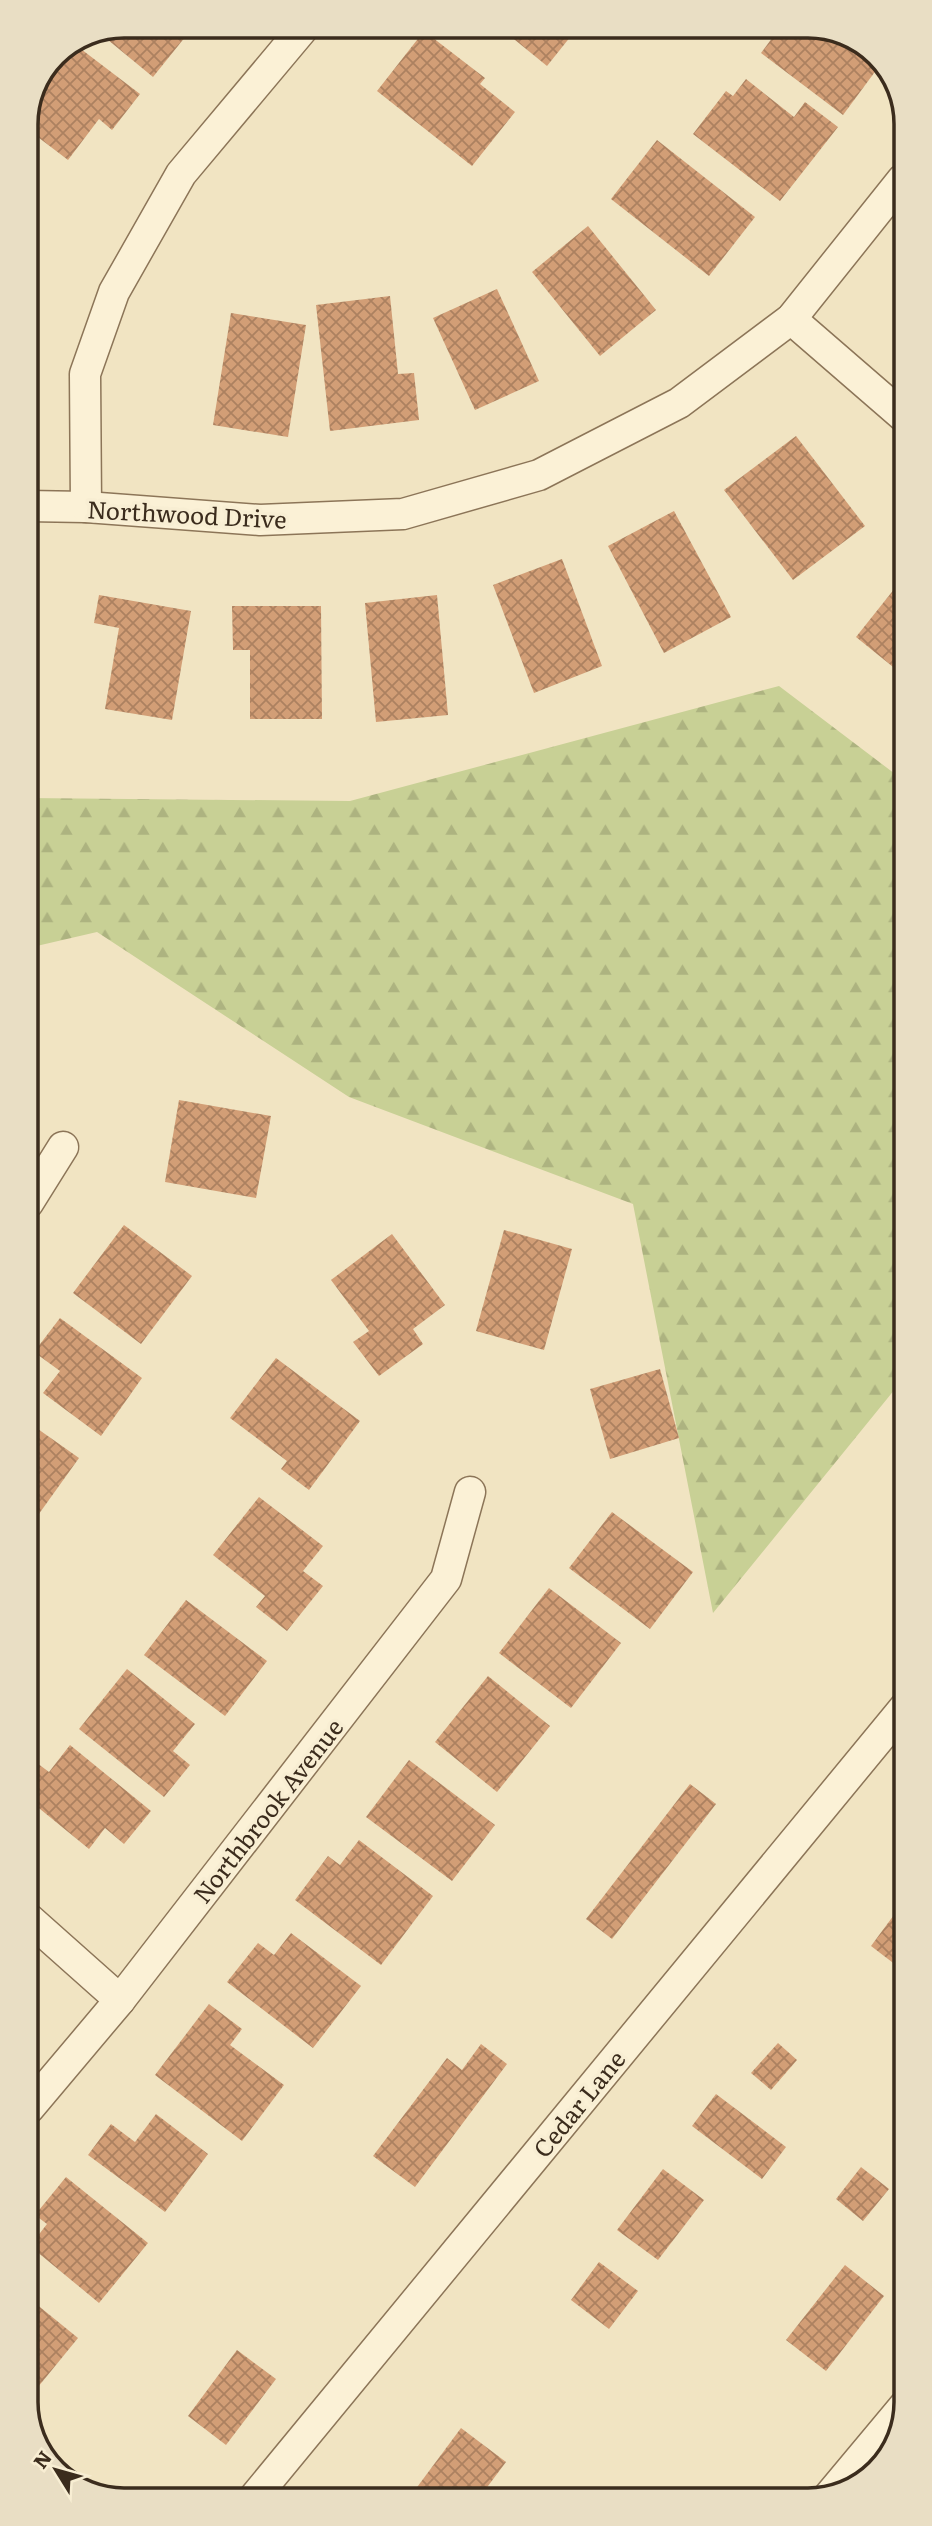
<svg xmlns="http://www.w3.org/2000/svg" width="932" height="2526" viewBox="0 0 932 2526" font-family="Literata,serif">
  <style>
    .forest { fill: url(#forest-firs) }
    .building { fill: url(#building-cross-hatch) }
    .lines { fill: none; stroke-linecap: round; stroke-linejoin: round }
    .street-casing { stroke: #8c7558; stroke-width: 33 }
    .street { stroke: #fbf1d6; stroke-width: 30 }
    .labels { text-anchor: middle; dominant-baseline: central; stroke-width: 7; stroke-linejoin: round; paint-order: stroke }
    .street-label { font-size: 24px; fill: #3b2c1d; stroke: #f8eed3 }
    .rim { fill: none; stroke: #3b2c1d; stroke-width: 3.5 }
  </style>
  <defs>
    <pattern id="forest-firs" width="22" height="20" patternUnits="userSpaceOnUse" patternTransform="scale(1.75)"><rect width="22" height="20" fill="#c8d095"/><path d="M5 1l3.5 6h-7zM16 11l3.5 6h-7z" fill="#adb380"/></pattern>
    <pattern id="building-cross-hatch" width="8" height="8" patternUnits="userSpaceOnUse" patternTransform="scale(1.75)"><rect width="8" height="8" fill="#d29e76"/><path d="M0 0l8 8M0 8l8-8" fill="none" stroke="#ac8160"/></pattern>
  </defs>
  <rect width="100%" height="100%" fill="#f1e4c2"/>
  <polygon class="forest" points="779,686 903,780 904,1378 713,1613 633,1204 349,1097 97,932 28,948 27,798 350,801"/>
  <g class="building">
    <polygon points="124,26 194,26 153,77 102,35"/>
    <polygon points="475,26 493,26 486,35"/>
    <polygon points="498,26 579,26 547,66"/>
    <polygon points="781,26 815,26 868,47 880,65 843,115 761,53"/>
    <polygon points="424,31 485,78 480,84 515,112 472,166 377,91"/>
    <polygon points="77,46 140,94 112,130 99,119 68,160 26,128 26,118 55,55"/>
    <polygon points="746,79 794,117 805,102 838,127 780,201 693,134 726,91 733,96"/>
    <polygon points="657,140 755,217 709,276 611,199"/>
    <polygon points="588,226 656,310 600,356 532,272"/>
    <polygon points="497,289 539,381 475,410 433,318"/>
    <polygon points="390,296 398,374 414,373 419,420 330,431 316,305"/>
    <polygon points="231,313 306,325 288,437 213,425"/>
    <polygon points="796,436 865,526 793,580 724,490"/>
    <polygon points="674,511 731,617 664,653 608,546"/>
    <polygon points="562,559 602,666 534,693 493,585"/>
    <polygon points="903,578 903,675 856,637"/>
    <polygon points="99,595 191,611 172,720 105,709 119,628 94,623"/>
    <polygon points="437,595 448,715 376,722 365,603"/>
    <polygon points="232,606 321,606 322,719 250,719 250,650 233,650"/>
    <polygon points="179,1100 271,1116 256,1198 165,1182"/>
    <polygon points="124,1225 192,1276 141,1344 73,1293"/>
    <polygon points="504,1230 572,1249 544,1350 476,1331"/>
    <polygon points="392,1234 445,1305 413,1329 423,1344 379,1376 353,1342 369,1331 331,1280"/>
    <polygon points="60,1318 142,1378 101,1436 43,1393 60,1371 34,1352"/>
    <polygon points="276,1358 360,1421 309,1490 281,1469 287,1461 230,1418"/>
    <polygon points="660,1369 679,1438 610,1459 590,1389"/>
    <polygon points="28,1422 79,1458 31,1525 28,1523"/>
    <polygon points="259,1497 323,1546 303,1571 323,1586 287,1631 256,1607 265,1596 213,1555"/>
    <polygon points="612,1512 693,1572 650,1629 569,1568"/>
    <polygon points="549,1588 621,1643 571,1708 499,1653"/>
    <polygon points="186,1600 267,1661 225,1716 144,1655"/>
    <polygon points="127,1669 195,1724 173,1751 190,1765 164,1797 79,1729"/>
    <polygon points="488,1676 550,1726 497,1792 435,1742"/>
    <polygon points="70,1745 151,1811 124,1844 105,1828 89,1849 29,1800 29,1773 37,1763 49,1772"/>
    <polygon points="409,1760 495,1825 452,1881 366,1817"/>
    <polygon points="690,1784 716,1804 612,1939 586,1919"/>
    <polygon points="359,1840 433,1896 381,1965 295,1900 328,1856 340,1865"/>
    <polygon points="905,1900 905,1972 871,1946"/>
    <polygon points="291,1933 361,1986 313,2048 227,1982 258,1943 274,1955"/>
    <polygon points="209,2004 242,2029 230,2045 284,2085 242,2141 155,2075"/>
    <polygon points="778,2043 797,2060 771,2090 751,2073"/>
    <polygon points="481,2044 507,2064 415,2187 373,2156 447,2058 462,2070"/>
    <polygon points="716,2094 786,2147 762,2179 692,2126"/>
    <polygon points="156,2114 208,2154 165,2212 88,2155 111,2124 135,2142"/>
    <polygon points="861,2167 889,2189 863,2221 836,2199"/>
    <polygon points="663,2169 704,2200 658,2260 617,2230"/>
    <polygon points="66,2177 148,2243 99,2303 30,2246 47,2224 35,2215"/>
    <polygon points="599,2262 638,2291 609,2329 571,2300"/>
    <polygon points="845,2265 884,2296 826,2371 786,2340"/>
    <polygon points="30,2299 78,2338 38,2387 30,2380"/>
    <polygon points="237,2350 276,2379 226,2445 188,2416"/>
    <polygon points="461,2428 506,2462 479,2498 409,2498"/>
  </g>
  <g class="lines">
    <defs>
      <g id="street">
        <polyline points="791,319 903,416"/>
        <polyline points="27,506 86,507 260,520 403,514 539,475 679,403 791,319 902,180"/>
        <polyline points="86,507 85,374 114,292 181,174 305,26"/>
        <polyline points="28,1203 63,1147"/>
        <polyline points="29,1919 120,2000"/>
        <polyline points="29,2108 120,2000 446,1579 470,1492"/>
        <polyline points="829,2496 905,2405"/>
        <polyline points="253,2499 905,1707"/>
      </g>
    </defs>
    <use href="#street" class="street-casing"/>
    <use href="#street" class="street"/>
  </g>
  <g class="labels">
    <g class="street-label">
      <text transform="translate(187 513) rotate(3)">Northwood Drive</text>
      <text transform="translate(267 1810) rotate(-52)">Northbrook Avenue</text>
      <text transform="translate(578 2103) rotate(-51)">Cedar Lane</text>
    </g>
  </g>
  <path d="M0 0H932V2526H0ZM124 38H808A86 86 0 0 1 894 124V2402A86 86 0 0 1 808 2488H124A86 86 0 0 1 38 2402V124A86 86 0 0 1 124 38Z" fill="#e9dec4" fill-rule="evenodd"/>
  <path class="rim" d="M124 38H808A86 86 0 0 1 894 124V2402A86 86 0 0 1 808 2488H124A86 86 0 0 1 38 2402V124A86 86 0 0 1 124 38Z"/>
  <g transform="translate(56 2470) rotate(307)" stroke="#f8eed3" stroke-width="5" paint-order="stroke">
  <path d="M0-5L12 26L0 18L-12 26Z" fill="#3b2c1d"/>
  <text y="-10" font-size="19" font-weight="bold" text-anchor="middle" fill="#3b2c1d">N</text>
  </g>
</svg>
